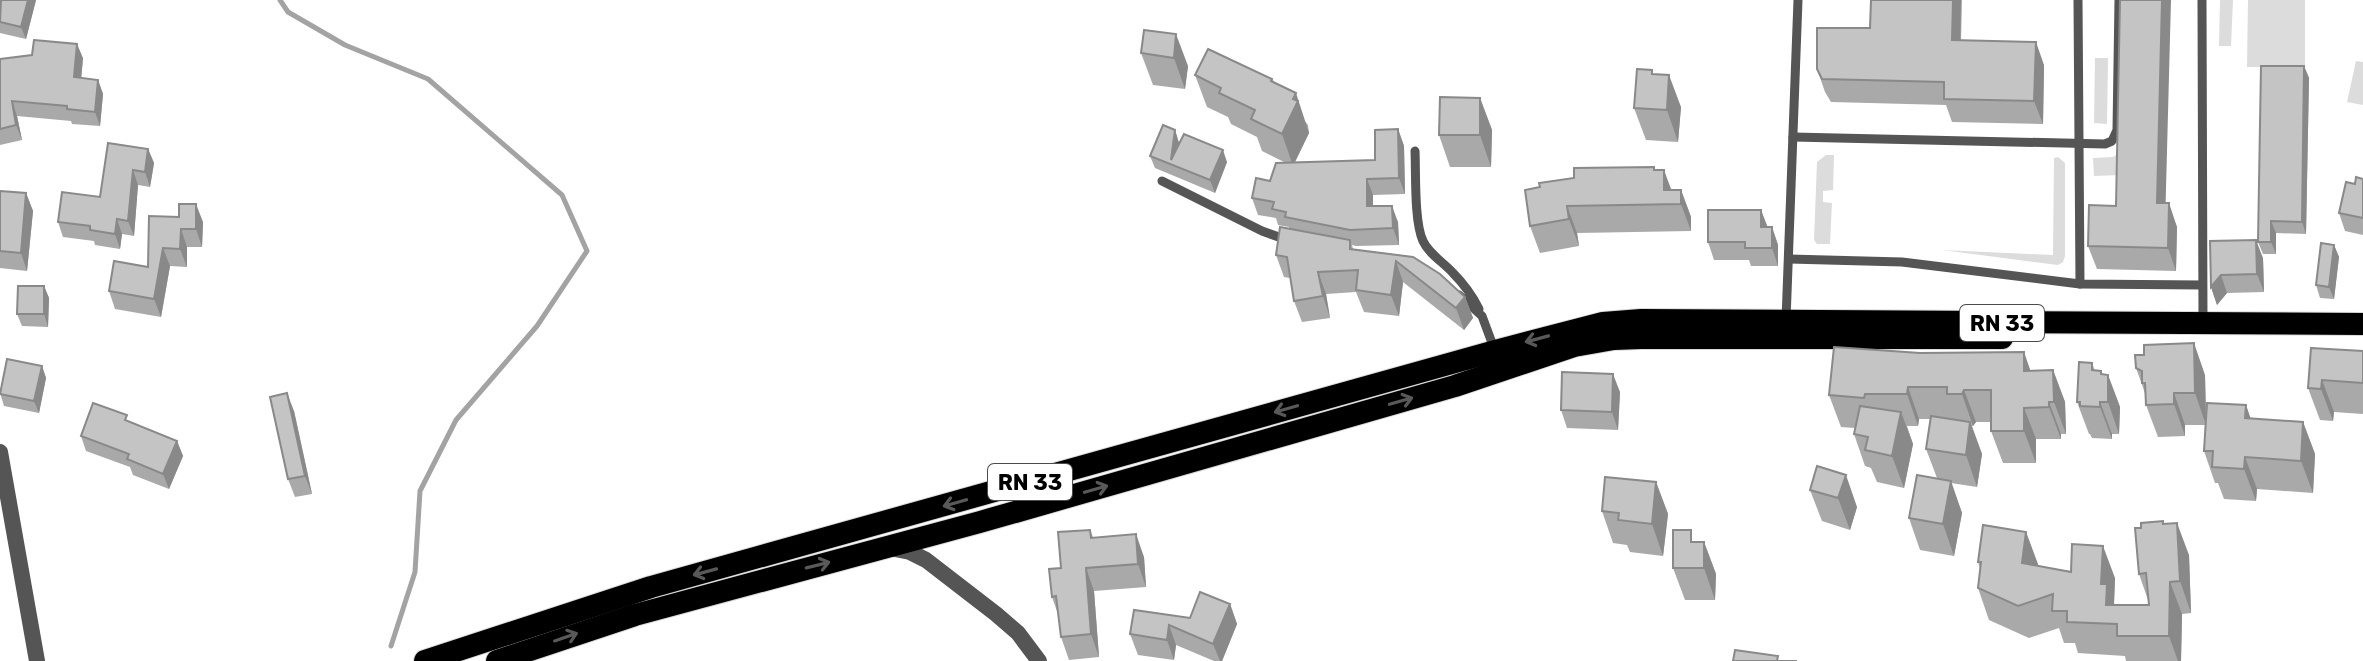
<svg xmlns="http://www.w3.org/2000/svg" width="2363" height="661" viewBox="0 0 2363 661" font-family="Rubik,sans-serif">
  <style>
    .green { fill: #dcdcdc }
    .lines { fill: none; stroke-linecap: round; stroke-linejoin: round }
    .stream { stroke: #a3a3a3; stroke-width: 5 }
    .trunk-casing { stroke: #dbdbdb; stroke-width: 24 }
    .service { stroke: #555; stroke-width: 9 }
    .minor { stroke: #555; stroke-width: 16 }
    .trunk { stroke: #000; stroke-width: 22 }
    .wall { fill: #a9a9a9 }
    .shaded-wall { fill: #898989 }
    .building { fill: #c4c4c4; stroke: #898989; stroke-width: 2 }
    .oneway { stroke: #595959 }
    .labels { text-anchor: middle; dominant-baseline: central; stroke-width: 7; stroke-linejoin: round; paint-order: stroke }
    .shield { fill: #fff; stroke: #4c4c4c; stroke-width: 2 }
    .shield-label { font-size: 22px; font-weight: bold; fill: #000 }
  </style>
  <rect width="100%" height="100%" fill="#fff"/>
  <g class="green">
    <polygon points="2220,0 2233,0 2231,46 2219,46"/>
    <polygon points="2248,0 2305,0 2305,67 2247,67"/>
    <polygon points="2095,58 2108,58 2107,124 2094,123"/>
    <polygon points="2356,61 2363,62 2363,105 2347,102"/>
    <polygon points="2121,152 2121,175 2094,176 2093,158 2113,157"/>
    <polygon points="1826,155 1834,155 1833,190 1823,191 1823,202 1832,203 1830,244 1817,244 1814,240 1817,162"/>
    <polygon points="2058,157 2065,163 2065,256 2063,262 2058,265 1942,250 2053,255 2054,158"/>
  </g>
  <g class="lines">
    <polyline class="stream" points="280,0 288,12 345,45 428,79 562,195 587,251 537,326 456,420 420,491 415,572 391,646"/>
    <defs>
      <g id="trunk">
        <polyline points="425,661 651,587 1495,351 1603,323 1641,320 2363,324"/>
        <polyline points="497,661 635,615 980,522 1455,386 1574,346 1614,339 1641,338 2002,338"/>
      </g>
    </defs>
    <use href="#trunk" class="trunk-casing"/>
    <g class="service">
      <polyline points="2078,0 2080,284"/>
      <polyline points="2202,0 2203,324"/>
      <polyline points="1793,137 2105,144 2112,141 2117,130 2119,0"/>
      <path d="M 1415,151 C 1416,173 1414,222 1423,241 C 1429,254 1443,262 1453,273 C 1464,284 1472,295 1479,309"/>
      <polyline points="1162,181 1262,231 1287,240"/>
      <polyline points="1789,259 1902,262 2080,284 2202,285"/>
      <polyline points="1459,295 1482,316 1495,351"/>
      <polyline points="1786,320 1798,0"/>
    </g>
    <g class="minor">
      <polyline points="0,452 37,661"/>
      <polyline points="890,548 910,552 926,560 996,614 1018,633 1039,661"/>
    </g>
    <use href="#trunk" class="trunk"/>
  </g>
  <g class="wall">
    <polygon points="36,0 26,39 0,33 0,2"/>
    <polygon points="1871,0 1962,0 1961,41 2044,65 2043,124 1952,122 1946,105 1831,102 1825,92 1817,69 1870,28"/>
    <polygon points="1144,30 1188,66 1185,89 1153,85 1141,53"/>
    <polygon points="83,58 81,78 98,80 103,94 100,126 72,124 71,121 17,116 22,140 0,145 0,59"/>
    <polygon points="2304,66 2309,78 2306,234 2276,233 2276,254 2263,254 2258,242"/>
    <polygon points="1652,70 1653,74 1681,107 1678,142 1646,140 1634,108"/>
    <polygon points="1195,75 1272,79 1308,125 1309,133 1295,162 1375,160 1398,129 1404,146 1405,194 1373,195 1373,206 1398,222 1399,245 1356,246 1352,245 1353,249 1413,257 1465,297 1473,318 1464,330 1403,282 1399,316 1364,312 1356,292 1326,294 1330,318 1302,322 1294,301 1290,278 1284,277 1276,255 1289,229 1289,227 1278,225 1276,218 1258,215 1252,198 1286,163 1262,151 1257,137 1231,124 1228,117 1207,107"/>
    <polygon points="1480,98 1492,130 1491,167 1450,167 1439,135"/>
    <polygon points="1175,130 1179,143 1227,162 1215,193 1155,168 1150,156"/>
    <polygon points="148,149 154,163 150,187 138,185 134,236 122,234 120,249 95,245 94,241 63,237 58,222 100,197"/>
    <polygon points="1655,170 1671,190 1681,190 1691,217 1691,231 1577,233 1579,246 1540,253 1530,226 1525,190"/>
    <polygon points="2363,179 2363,235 2345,231 2339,213"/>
    <polygon points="0,191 26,193 33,211 27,271 0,268"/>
    <polygon points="2166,203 2177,227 2176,271 2097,269 2088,246 2116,206"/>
    <polygon points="1761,210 1767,227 1772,227 1778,245 1778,266 1751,266 1749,260 1714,260 1708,242"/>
    <polygon points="149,216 203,222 202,247 187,247 187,267 170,266 161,317 115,309 109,291 148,267"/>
    <polygon points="2210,241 2263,258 2264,292 2227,293 2217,305 2211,287"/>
    <polygon points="2334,245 2339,257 2334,299 2320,298 2316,285"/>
    <polygon points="44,286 49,298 48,327 22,326 17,314"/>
    <polygon points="2363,351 2363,414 2334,412 2333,421 2320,420 2308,388"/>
    <polygon points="2092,363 2095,371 2101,371 2103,375 2108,375 2120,407 2119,434 2112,434 2112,439 2092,438 2090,434 2089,434 2077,402"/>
    <polygon points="42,366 46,378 39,413 4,406 0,393"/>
    <polygon points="2136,368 2205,375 2206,412 2246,405 2250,419 2303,422 2315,454 2313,493 2257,489 2256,501 2224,499 2218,483 2215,483 2204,451 2205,425 2185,425 2185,436 2158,437 2146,405 2146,396"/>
    <polygon points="2053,370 2065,402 2066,434 2061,434 2061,439 2036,439 2036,463 2003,463 1991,431 1991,422 1976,422 1973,426 1972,426 1982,454 1977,487 1951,483 1962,513 1954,556 1920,550 1909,518 1937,478 1926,449 1931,419 1919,419 1918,426 1907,426 1913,444 1904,488 1877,482 1871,468 1865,466 1854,434 1855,428 1841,427 1829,395 2031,371"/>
    <polygon points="1620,392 1618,430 1567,428 1561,410"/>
    <polygon points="294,411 312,494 295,497 288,479"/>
    <polygon points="129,421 177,441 183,456 169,489 133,475 130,467 86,451 81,436"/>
    <polygon points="1817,466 1857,507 1850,530 1822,521 1810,490"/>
    <polygon points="1656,482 1668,514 1663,556 1630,552 1627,545 1613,543 1602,511"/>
    <polygon points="2164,524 2189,555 2191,613 2182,614 2181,661 2126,661 2125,656 2078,653 2075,643 2064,643 2059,628 2029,638 1989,620 1978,588 1980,568 1978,562 2026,532 2038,566 2115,578 2114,605 2149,605 2148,600 2139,574"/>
    <polygon points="1090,530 1093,537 1144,557 1146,587 1094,591 1099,657 1069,660 1061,637 1058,614 1052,597 1061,568"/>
    <polygon points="1704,542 1716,574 1715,600 1685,600 1673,568"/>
    <polygon points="1230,604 1237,624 1222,661 1214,661 1176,645 1174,660 1138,655 1130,634 1190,618"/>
  </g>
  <g class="shaded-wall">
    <polygon points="28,0 36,0 26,39 21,27"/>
    <polygon points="1953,0 1961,0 1960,64 1952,40"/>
    <polygon points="2162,0 2171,0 2165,226 2157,203"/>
    <polygon points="1176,34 1188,66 1185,89 1174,58"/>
    <polygon points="2036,42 2044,65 2043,124 2034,101"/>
    <polygon points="77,44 83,58 80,92 74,77"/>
    <polygon points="2304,66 2309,78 2306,234 2302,222"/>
    <polygon points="1669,75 1681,107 1678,142 1667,110"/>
    <polygon points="98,80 103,94 100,126 95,112"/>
    <polygon points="1296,93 1309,133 1293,166 1282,134"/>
    <polygon points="1480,98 1492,130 1491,167 1480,135"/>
    <polygon points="12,101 17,116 22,140 16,125"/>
    <polygon points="1398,129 1404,146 1405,194 1399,178"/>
    <polygon points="1175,130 1179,143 1171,160"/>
    <polygon points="148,149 154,163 150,187 145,172"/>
    <polygon points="1223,150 1227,162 1215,193 1210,180"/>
    <polygon points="133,170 138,185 134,236 128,221"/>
    <polygon points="1664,170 1674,197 1664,190"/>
    <polygon points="1367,179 1373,195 1373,223 1367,206"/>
    <polygon points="1681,190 1691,217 1691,231 1681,204"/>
    <polygon points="26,193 33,211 27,271 21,253"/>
    <polygon points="2169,203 2177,227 2176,271 2168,248"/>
    <polygon points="196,204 203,222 202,247 196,229"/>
    <polygon points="1392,206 1398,222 1399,245 1393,228"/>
    <polygon points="1567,206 1577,233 1579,246 1569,219"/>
    <polygon points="1761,210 1768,228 1761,227"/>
    <polygon points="117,219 122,234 120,249 115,234"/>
    <polygon points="2271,221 2276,233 2276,254 2271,242"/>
    <polygon points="1772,227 1778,245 1778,266 1772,248"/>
    <polygon points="181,229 187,247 187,267 180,249"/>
    <polygon points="2256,240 2263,258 2264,292 2257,274"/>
    <polygon points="2334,245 2339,257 2334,299 2329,287"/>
    <polygon points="163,248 170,266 161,317 154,299"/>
    <polygon points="1396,261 1403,282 1399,316 1391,295"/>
    <polygon points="1318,272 1326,294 1330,318 1323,296"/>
    <polygon points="2221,275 2227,293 2217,305 2211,287"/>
    <polygon points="44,286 49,298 48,327 44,314"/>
    <polygon points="1465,297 1473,318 1464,330 1456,308"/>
    <polygon points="2194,343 2205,375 2206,425 2195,393"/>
    <polygon points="2024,352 2035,384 2024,371"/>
    <polygon points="42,366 46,378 39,413 34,401"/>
    <polygon points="2053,370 2065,402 2066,434 2054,402"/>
    <polygon points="2101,371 2108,389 2108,375 2120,407 2119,434 2108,402"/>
    <polygon points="1613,374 1620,392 1618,430 1612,412"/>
    <polygon points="2322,380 2334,412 2333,421 2321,389"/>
    <polygon points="1908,387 1919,419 1918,426 1907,394"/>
    <polygon points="1964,390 1976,422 1973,426 1962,394"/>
    <polygon points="287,393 294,411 312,494 305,476"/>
    <polygon points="2174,393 2185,425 2185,436 2174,404"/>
    <polygon points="2049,402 2061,434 2061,439 2049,407"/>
    <polygon points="2100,402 2112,434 2112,439 2100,407"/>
    <polygon points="2246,405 2257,437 2245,418"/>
    <polygon points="2024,408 2036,439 2036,463 2024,431"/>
    <polygon points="1901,412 1913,444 1904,488 1892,456"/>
    <polygon points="1970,422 1982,454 1977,487 1966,455"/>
    <polygon points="2303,422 2315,454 2313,493 2301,461"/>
    <polygon points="177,441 183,456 169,489 163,474"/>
    <polygon points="2245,457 2257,489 2256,501 2244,469"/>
    <polygon points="1846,475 1857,507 1850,530 1838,498"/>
    <polygon points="1951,481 1962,513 1954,556 1943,524"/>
    <polygon points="1656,482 1668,514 1663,556 1652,524"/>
    <polygon points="2177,523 2189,555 2191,613 2180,581"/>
    <polygon points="2026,532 2038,564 2034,595 2022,563"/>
    <polygon points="1136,534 1144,557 1146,587 1138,564"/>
    <polygon points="1704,542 1716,574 1715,600 1704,568"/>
    <polygon points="2103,546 2115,578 2114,603 2119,616 2106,605 2101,584"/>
    <polygon points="1086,568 1094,591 1099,657 1091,634"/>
    <polygon points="2170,582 2182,614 2181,661 2178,661 2169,636"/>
    <polygon points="1230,604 1237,624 1222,661 1220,661 1213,644"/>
    <polygon points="1169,625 1176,645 1174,660 1167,640"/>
  </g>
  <g class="building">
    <polygon points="1,0 28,0 21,27 0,22"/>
    <polygon points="1871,0 1953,0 1952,40 2036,42 2034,101 1944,99 1944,82 1822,79 1817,69 1817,28 1870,28"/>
    <polygon points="2120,0 2162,0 2157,203 2169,203 2168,248 2088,246 2089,205 2116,206"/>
    <polygon points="1144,30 1176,34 1174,58 1141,53"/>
    <polygon points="34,40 77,44 74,77 98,80 95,112 67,109 67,106 12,101 16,125 0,129 0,59 32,55"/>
    <polygon points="1208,49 1272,79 1271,81 1296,93 1293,99 1298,101 1282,134 1251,119 1255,110 1219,93 1221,88 1195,75"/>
    <polygon points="2261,66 2304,66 2302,222 2271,221 2271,242 2258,242"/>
    <polygon points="1637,69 1652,70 1652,74 1669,75 1667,110 1634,108"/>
    <polygon points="1440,97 1480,98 1480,135 1439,135"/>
    <polygon points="1163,125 1175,130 1171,160 1184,134 1223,150 1210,180 1150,156"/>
    <polygon points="1398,129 1399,178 1367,179 1367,206 1392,206 1393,228 1350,230 1285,217 1286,212 1272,209 1274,202 1252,198 1256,178 1270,181 1276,163 1375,160 1375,130"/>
    <polygon points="108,143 148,149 145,172 133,170 128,221 117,219 115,234 90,230 90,226 58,222 62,192 100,197"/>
    <polygon points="1654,167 1654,170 1664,170 1664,190 1681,190 1681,204 1567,206 1569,219 1530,226 1525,190 1540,187 1539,183 1574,178 1574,168"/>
    <polygon points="2356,177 2363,179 2363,218 2339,213 2346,182 2355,184"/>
    <polygon points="0,191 26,193 21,253 0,251"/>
    <polygon points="179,204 196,204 196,229 181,229 180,249 163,248 154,299 109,291 114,261 148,267 149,216 179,217"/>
    <polygon points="1708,210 1761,210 1761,227 1772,227 1772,248 1745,248 1745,242 1708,242"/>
    <polygon points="1280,227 1350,240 1350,249 1413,257 1440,274 1465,297 1456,308 1396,261 1391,295 1356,290 1358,270 1318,272 1323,296 1294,301 1287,257 1276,255"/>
    <polygon points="2256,240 2257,274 2221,275 2211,287 2210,241"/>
    <polygon points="2321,243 2334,245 2329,287 2316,285"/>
    <polygon points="18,286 44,286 44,314 17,314"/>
    <polygon points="2194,343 2195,393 2174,393 2174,404 2146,405 2145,383 2142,383 2142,371 2136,368 2135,355 2144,355 2144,345"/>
    <polygon points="1834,347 1920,353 2024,352 2024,371 2053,370 2054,402 2049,402 2049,407 2024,408 2024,431 1991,431 1991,390 1964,390 1962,394 1947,394 1947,387 1908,387 1907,394 1865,394 1864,398 1829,395"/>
    <polygon points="2311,348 2363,351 2363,383 2322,380 2321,389 2308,388"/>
    <polygon points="7,359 42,366 34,401 0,394"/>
    <polygon points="2079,362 2092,363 2092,370 2101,371 2101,374 2108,375 2108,402 2100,402 2100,407 2080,406 2080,402 2077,402"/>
    <polygon points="1562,372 1613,374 1612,412 1561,410"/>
    <polygon points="287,393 305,476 288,479 270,397"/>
    <polygon points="93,403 127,415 125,420 177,441 163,474 127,459 129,454 81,436"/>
    <polygon points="2207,403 2246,405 2245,418 2303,422 2301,461 2245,457 2244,469 2212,467 2213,451 2204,451"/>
    <polygon points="1860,406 1901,412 1892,456 1865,450 1868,437 1854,434"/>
    <polygon points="1931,416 1970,422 1966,455 1926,449"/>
    <polygon points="1817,466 1846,475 1838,498 1810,490"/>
    <polygon points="1917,475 1951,481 1943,524 1909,518"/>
    <polygon points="1605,477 1656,482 1652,524 1618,520 1619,513 1602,511"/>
    <polygon points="2163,521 2163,524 2177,523 2180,581 2170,582 2169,636 2117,636 2117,624 2067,622 2067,611 2052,611 2053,594 2018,606 1978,588 1981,562 1978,562 1983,525 2026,532 2022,563 2071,572 2072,544 2103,546 2101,584 2107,584 2106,605 2149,605 2146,573 2139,574 2135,528 2141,528 2141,523"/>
    <polygon points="1090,530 1091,538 1136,534 1138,564 1086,568 1091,634 1061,637 1056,596 1052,597 1049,569 1061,568 1058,532"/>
    <polygon points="1673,530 1691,530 1691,542 1704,542 1704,568 1673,568"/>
    <polygon points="1200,592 1230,604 1213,644 1169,625 1167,640 1130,634 1134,610 1190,618"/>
    <polygon points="1735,650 1778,656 1777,661 1797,661 1733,661"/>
  </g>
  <defs><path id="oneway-shaft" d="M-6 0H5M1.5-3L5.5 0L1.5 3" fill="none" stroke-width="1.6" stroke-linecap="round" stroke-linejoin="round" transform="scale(2)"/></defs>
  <g class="oneway">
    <use href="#oneway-shaft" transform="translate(1537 339) rotate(165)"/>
    <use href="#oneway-shaft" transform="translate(1401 401) rotate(-16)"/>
    <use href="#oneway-shaft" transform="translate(1286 409) rotate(164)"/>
    <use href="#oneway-shaft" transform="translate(1096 489) rotate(-16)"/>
    <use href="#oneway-shaft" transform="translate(955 503) rotate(164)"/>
    <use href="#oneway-shaft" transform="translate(818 565) rotate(-14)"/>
    <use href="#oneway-shaft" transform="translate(705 572) rotate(165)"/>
    <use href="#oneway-shaft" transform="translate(566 637) rotate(-19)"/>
  </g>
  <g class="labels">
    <g class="shield">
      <rect x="1960" y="305" width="84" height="36" rx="6"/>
      <rect x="988" y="464" width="84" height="36" rx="6"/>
    </g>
    <g class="shield-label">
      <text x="2002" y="323">RN 33</text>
      <text x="1030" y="482">RN 33</text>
    </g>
  </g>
</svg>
